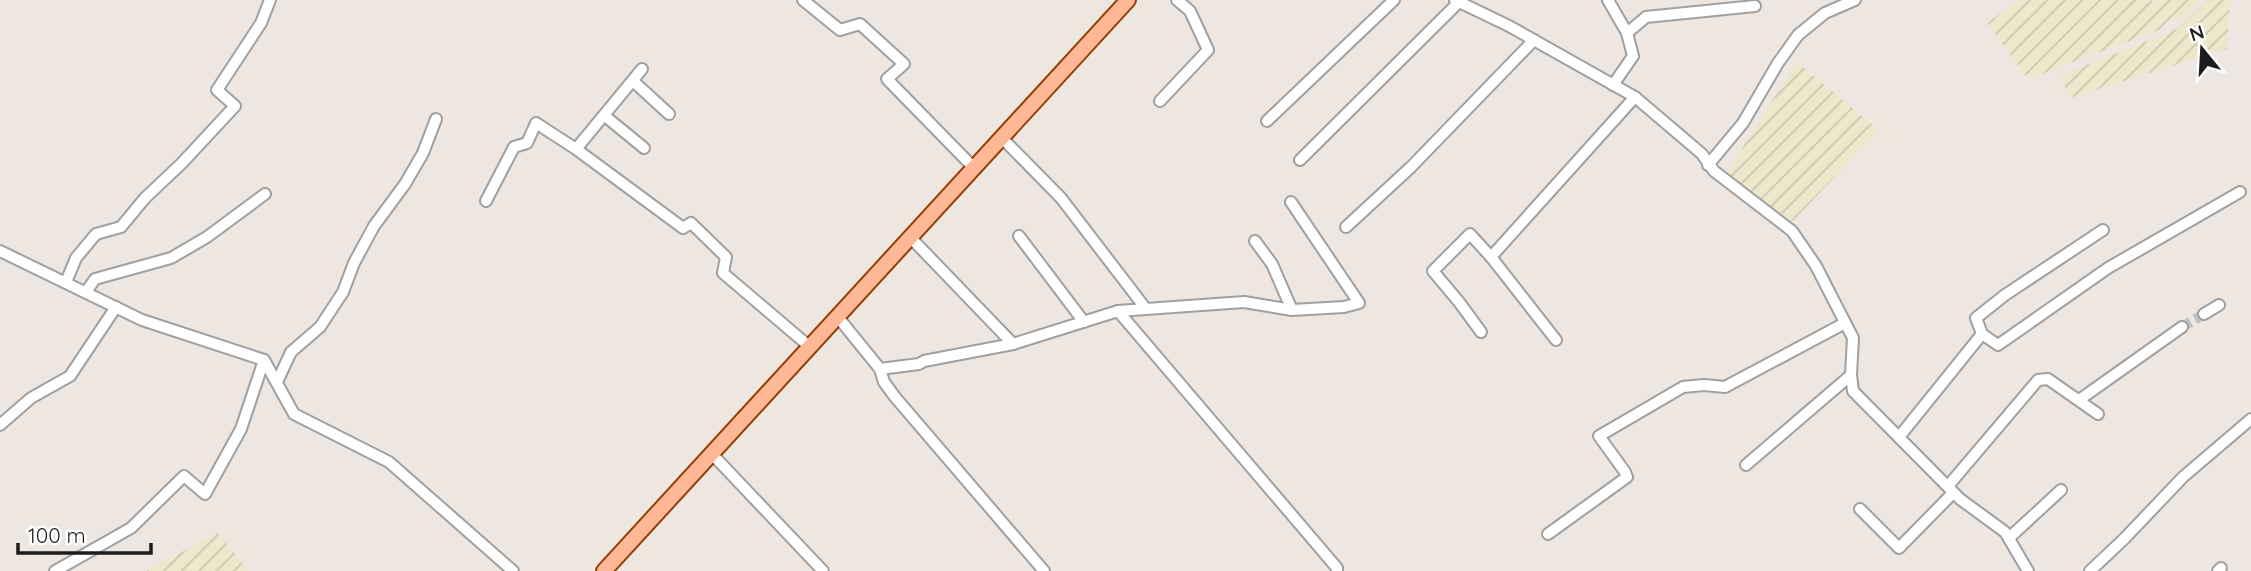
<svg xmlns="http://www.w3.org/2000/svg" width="2251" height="571" viewBox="0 0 2251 571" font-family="Quicksand,sans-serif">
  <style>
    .farmland { fill: url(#farmland-furrows) }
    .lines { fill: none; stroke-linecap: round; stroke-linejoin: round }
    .minor-tunnel { stroke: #c3beba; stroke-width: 10; stroke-dasharray: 10 5; stroke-linecap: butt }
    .minor-casing { stroke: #a0a0a0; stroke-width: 14 }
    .major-casing { stroke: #934000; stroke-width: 18 }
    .minor { stroke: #fff; stroke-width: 10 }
    .major { stroke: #feb895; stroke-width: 14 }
  </style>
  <defs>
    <pattern id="farmland-furrows" width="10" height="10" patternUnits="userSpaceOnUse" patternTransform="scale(1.75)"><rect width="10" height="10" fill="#ede8cb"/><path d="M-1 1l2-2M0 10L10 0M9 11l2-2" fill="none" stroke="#cbc6ae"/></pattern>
  </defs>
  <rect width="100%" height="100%" fill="#ede6e1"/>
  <g class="farmland">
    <polygon points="2019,0 2151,0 2161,6 2156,0 2199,0 2180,21 2174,16 2159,30 2028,79 1987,23"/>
    <polygon points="2206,0 2230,0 2227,49 2069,98 2061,75 2177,29"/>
    <polygon points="1797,62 1879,130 1793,221 1756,197 1726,174"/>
    <polygon points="218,533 249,571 146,571"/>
  </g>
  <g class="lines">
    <polyline class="minor-tunnel" points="2182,327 2204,314"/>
    <defs>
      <g id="minor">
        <polyline points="803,0 840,30 860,24 904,64 887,79 974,168"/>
        <polyline points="1455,0 1509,26 1635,97 1702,154 1714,171 1792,231 1816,266 1853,338 1851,375 1853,391 1960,499 2005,532 2028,571"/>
        <polyline points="1608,0 1627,33 1633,56 1613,85"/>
        <polyline points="1627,33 1646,17 1755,6"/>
        <polyline points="633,81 669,114"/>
        <polyline points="1160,101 1208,50 1190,11 1177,0"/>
        <polyline points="605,116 644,148"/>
        <polyline points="1267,121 1394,0"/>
        <polyline points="1002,138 1061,198 1146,309"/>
        <polyline points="576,149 642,69"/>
        <polyline points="1300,160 1459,2"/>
        <polyline points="1708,165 1743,123 1778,63 1798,35 1825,13 1855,0"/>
        <polyline points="486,201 514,147 527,143 536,123 576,149 683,228 691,223 726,257 723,273 810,347"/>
        <polyline points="1346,227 1411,167 1534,40"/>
        <polyline points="1019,236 1084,322"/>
        <polyline points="911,238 1013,344"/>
        <polyline points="1255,241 1272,264 1292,310"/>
        <polyline points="0,251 142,320 264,360 294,414 389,462 513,571"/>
        <polyline points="1491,257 1556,340"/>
        <polyline points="66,282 76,258 96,234 121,227 145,198 182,163 235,106 217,90 261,23 270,0"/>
        <polyline points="86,292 95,279 171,258 207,237 265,194"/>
        <polyline points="1118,311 1337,568 1337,571"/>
        <polyline points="2204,314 2219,305"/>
        <polyline points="837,316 880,369 884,382 895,397 1044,571"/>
        <polyline points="1481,332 1459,302 1433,271 1470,234 1491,257 1635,97"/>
        <polyline points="1982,334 1976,318 2005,295 2103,230"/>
        <polyline points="880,369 919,364 924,361 1013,344 1118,311 1244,302 1292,310 1344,307 1359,303 1291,202"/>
        <polyline points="277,382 291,352 320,327 343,292 354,263 374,226 405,184 423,153 436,119"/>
        <polyline points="2079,400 2182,327"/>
        <polyline points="0,425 31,398 70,376 116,307"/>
        <polyline points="1899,437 1982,334 1998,345 2108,268 2240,192"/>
        <polyline points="712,454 823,571"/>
        <polyline points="1746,465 1851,375"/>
        <polyline points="1948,486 2038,380 2048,379 2098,414"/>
        <polyline points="1860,509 1899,548 1953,493"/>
        <polyline points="1548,534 1627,477 1625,472 1599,436 1683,387 1704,385 1725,387 1845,323"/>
        <polyline points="2009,538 2061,490"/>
        <polyline points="55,571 131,528 184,476 205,494 241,429 264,360"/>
        <polyline points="2090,571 2124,539 2183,477 2251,419"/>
        <polyline points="2218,571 2221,568"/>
      </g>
      <polyline id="major" points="604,571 1128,0"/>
    </defs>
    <use href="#minor" class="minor-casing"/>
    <use href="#major" class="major-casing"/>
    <use href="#minor" class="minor"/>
    <use href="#major" class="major"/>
  </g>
  <g transform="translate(2202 49) rotate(342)" stroke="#ffffff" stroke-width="5" paint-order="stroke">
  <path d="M0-5L12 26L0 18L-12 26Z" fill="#1c1c1c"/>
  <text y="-10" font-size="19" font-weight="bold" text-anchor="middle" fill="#1c1c1c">N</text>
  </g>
  <path d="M18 543v10h133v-10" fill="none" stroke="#1c1c1c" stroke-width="3.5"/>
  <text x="28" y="543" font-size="21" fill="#1c1c1c" stroke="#ffffff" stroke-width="5" paint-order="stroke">100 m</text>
</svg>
